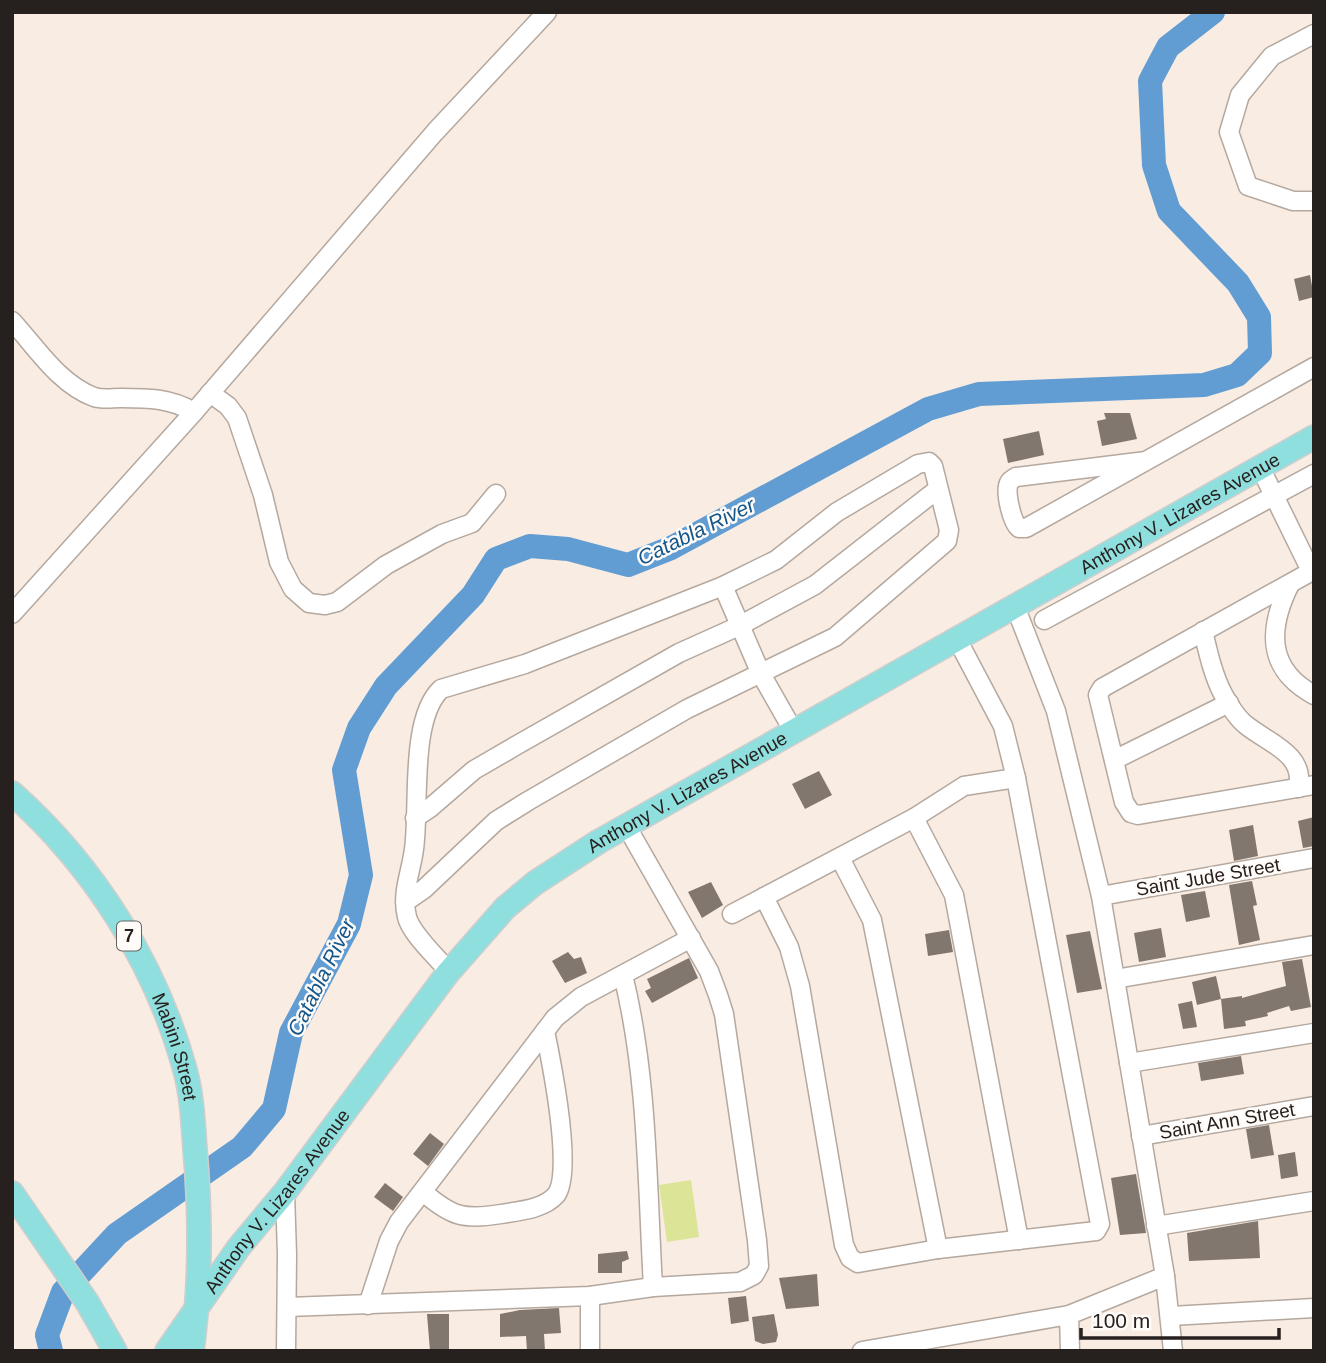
<svg xmlns="http://www.w3.org/2000/svg" width="1326" height="1363" viewBox="0 0 1326 1363" font-family="Helvetica,sans-serif">
  <style>
    .green { fill: #dce498 }
    .lines { fill: none; stroke-linecap: round; stroke-linejoin: round }
    .river { stroke: #619dd3; stroke-width: 24 }
    .building { fill: #82776e }
    .minor-casing { stroke: #b4a89f; stroke-width: 21 }
    .major-casing { stroke: #cfcece; stroke-width: 26 }
    .minor { stroke: #fff; stroke-width: 18 }
    .major { stroke: #8fdfde; stroke-width: 23 }
    .labels { text-anchor: middle; dominant-baseline: central; stroke-width: 5; stroke-linejoin: round; paint-order: stroke }
    .shield { fill: #fefbf9; stroke: #676260; stroke-width: 2 }
    .shield-label { font-size: 18px; font-weight: bold; fill: #26211e }
    .street-label { font-size: 19px; fill: #26211e; stroke: #fefbf9 }
    .water-label { font-size: 21px; font-style: italic; fill: #15578b; stroke: #fefbf9 }
  </style>
  <rect width="100%" height="100%" fill="#f9ece2"/>
  <polygon class="green" points="691,1180 699,1237 667,1242 659,1185"/>
  <g class="lines">
    <polyline class="river" points="51,1351 47,1335 63,1292 117,1234 242,1147 274,1109 291,1033 349,924 361,875 344,770 359,728 386,686 473,595 496,559 530,546 568,549 628,565 671,548 928,409 979,394 1204,385 1237,375 1260,353 1259,317 1238,283 1169,211 1154,165 1150,81 1168,47 1213,12"/>
  </g>
  <g class="building">
    <polygon points="1310,275 1314,297 1299,301 1294,279"/>
    <polygon points="1104,413 1130,413 1137,439 1102,446 1097,421 1106,419"/>
    <polygon points="1039,431 1044,455 1008,463 1003,439"/>
    <polygon points="819,771 832,795 805,809 792,784"/>
    <polygon points="1314,817 1314,846 1303,848 1298,821"/>
    <polygon points="1253,825 1258,856 1234,861 1229,830"/>
    <polygon points="1252,881 1257,905 1253,906 1260,940 1239,945 1229,885"/>
    <polygon points="711,882 723,905 702,918 688,892"/>
    <polygon points="1205,891 1210,917 1186,922 1181,895"/>
    <polygon points="1161,928 1166,957 1139,962 1134,933"/>
    <polygon points="949,930 953,952 928,956 925,934"/>
    <polygon points="1090,931 1102,989 1077,993 1066,935"/>
    <polygon points="568,952 574,959 581,957 587,973 565,983 552,961"/>
    <polygon points="689,958 698,978 652,1003 645,991 651,988 647,979"/>
    <polygon points="1302,959 1311,1007 1291,1011 1289,1006 1267,1013 1268,1016 1245,1021 1246,1026 1224,1029 1221,999 1242,996 1242,998 1286,986 1282,962"/>
    <polygon points="1216,976 1221,999 1197,1005 1192,982"/>
    <polygon points="1192,1001 1197,1027 1183,1029 1178,1004"/>
    <polygon points="1241,1056 1244,1074 1201,1081 1198,1063"/>
    <polygon points="1269,1125 1274,1155 1251,1159 1246,1129"/>
    <polygon points="430,1133 444,1144 428,1166 413,1154"/>
    <polygon points="1295,1152 1298,1176 1281,1179 1278,1155"/>
    <polygon points="1136,1174 1146,1233 1120,1235 1111,1178"/>
    <polygon points="385,1183 403,1197 393,1211 374,1197"/>
    <polygon points="1258,1221 1260,1258 1189,1261 1187,1233"/>
    <polygon points="627,1251 629,1259 622,1262 622,1273 598,1273 598,1254"/>
    <polygon points="817,1274 819,1306 786,1309 779,1278"/>
    <polygon points="746,1296 749,1321 731,1324 728,1298"/>
    <polygon points="559,1308 561,1333 544,1334 545,1351 527,1351 526,1336 500,1337 500,1314 520,1310"/>
    <polygon points="427,1314 449,1314 449,1351 430,1351"/>
    <polygon points="774,1314 778,1335 776,1342 763,1344 755,1341 752,1317"/>
  </g>
  <g class="lines">
    <defs>
      <g id="minor">
        <polyline points="1314,34 1272,56 1240,95 1229,132 1248,186 1293,201 1314,201"/>
        <path d="M 12,321 C 36,347 59,384 94,397 C 103,400 112,398 121,398 C 148,398 170,398 194,412"/>
        <polyline points="210,393 228,406 237,418 263,495 279,562 293,589 309,603 325,605 337,602 386,565 442,534 472,523 496,494"/>
        <path d="M 1146,461 L 1016,477 C 1012,480 1009,480 1008,486 C 1006,496 1012,522 1019,528 L 1026,528 L 1314,367"/>
        <polyline points="1260,467 1311,571"/>
        <polyline points="1314,570 1102,688 1098,695 1124,802 1131,813 1138,815 1314,785"/>
        <path d="M 1290,584 C 1268,628 1266,669 1314,695"/>
        <polyline points="723,586 761,674 794,732"/>
        <polyline points="12,614 194,412 435,132 547,12"/>
        <polyline points="1044,620 1314,474"/>
        <path d="M 1203,631 C 1208,652 1213,675 1223,694 C 1228,704 1238,719 1246,725 C 1268,743 1306,754 1298,788"/>
        <polyline points="1114,760 1229,703"/>
        <polyline points="415,818 430,808 474,770 517,745 679,653 739,626 815,585 938,489"/>
        <polyline points="914,818 954,895 1019,1240"/>
        <polyline points="840,858 872,920 938,1249"/>
        <polyline points="1101,896 1314,858"/>
        <polyline points="764,897 789,947 800,986 844,1245 850,1258 858,1263 938,1249 1096,1231 1100,1224 1016,778 1003,726 957,639"/>
        <path d="M 405,902 L 424,889 L 496,821 L 528,801 L 687,709 L 835,637 L 947,541 L 949,530 L 933,466 L 929,462 L 918,464 L 837,512 L 776,560 L 723,586 L 525,664 L 441,689 C 409,719 420,809 414,849 C 411,873 401,893 407,917 C 411,934 438,958 449,972"/>
        <polyline points="732,914 914,818 964,786 1016,778"/>
        <path d="M 623,975 C 648,1076 647,1182 653,1287"/>
        <polyline points="1115,979 1314,945"/>
        <polyline points="1129,1063 1314,1033"/>
        <polyline points="1141,1136 1314,1106"/>
        <polyline points="285,1192 287,1255 286,1351"/>
        <path d="M 423,1192 C 452,1217 464,1220 501,1214 C 519,1211 544,1209 556,1195 C 574,1173 551,1060 545,1031"/>
        <polyline points="1156,1226 1314,1201"/>
        <polyline points="1165,1276 1173,1351"/>
        <polyline points="368,1305 389,1241 399,1222 555,1018 581,997 691,938"/>
        <polyline points="287,1307 590,1296 653,1287 740,1282 754,1275 759,1266 757,1240 724,1014 718,995 709,971 627,827"/>
        <polyline points="1069,1315 1070,1351"/>
        <polyline points="1171,1316 1314,1308"/>
        <polyline points="590,1351 590,1296"/>
        <polyline points="862,1351 1069,1315 1165,1276 1101,896 1056,711 1015,606"/>
      </g>
      <g id="major">
        <path id="s1" d="M 12,793 C 94,866 156,964 185,1070 C 192,1095 193,1122 195,1149 C 201,1217 201,1282 192,1351"/>
        <polyline points="12,1193 87,1302 115,1351"/>
        <path id="s2" d="M 167,1351 L 239,1247 L 285,1192 L 447,974 L 505,908 L 535,883 L 598,842 L 1314,437"/>
      </g>
    </defs>
    <use href="#minor" class="minor-casing"/>
    <use href="#major" class="major-casing"/>
    <use href="#minor" class="minor"/>
    <use href="#major" class="major"/>
  </g>
  <g class="labels">
    <rect class="shield" x="117" y="921.5" width="24" height="29" rx="5"/>
    <g class="shield-label">
      <text x="129" y="936">7</text>
    </g>
    <g class="street-label">
      <text stroke="none"><textPath href="#s2" startOffset="1340">Anthony V. Lizares Avenue</textPath></text>
      <text stroke="none"><textPath href="#s2" startOffset="774">Anthony V. Lizares Avenue</textPath></text>
      <text transform="translate(1208 877) rotate(-10)">Saint Jude Street</text>
      <text stroke="none"><textPath href="#s1" startOffset="306">Mabini Street</textPath></text>
      <text transform="translate(1227 1121) rotate(-10)">Saint Ann Street</text>
      <text stroke="none"><textPath href="#s2" startOffset="186">Anthony V. Lizares Avenue</textPath></text>
    </g>
    <g class="water-label">
      <text transform="translate(696 531) rotate(-26)">Catabla River</text>
      <text transform="translate(321 977) rotate(-64)">Catabla River</text>
    </g>
  </g>
  <rect width="1326" height="1363" fill="none" stroke="#26211e" stroke-width="28"/>
  <path d="M1081 1328v10h198v-10" fill="none" stroke="#26211e" stroke-width="3.5"/>
  <text x="1092" y="1328" font-size="21" fill="#26211e" stroke="#fefbf9" stroke-width="5" paint-order="stroke">100 m</text>
</svg>
